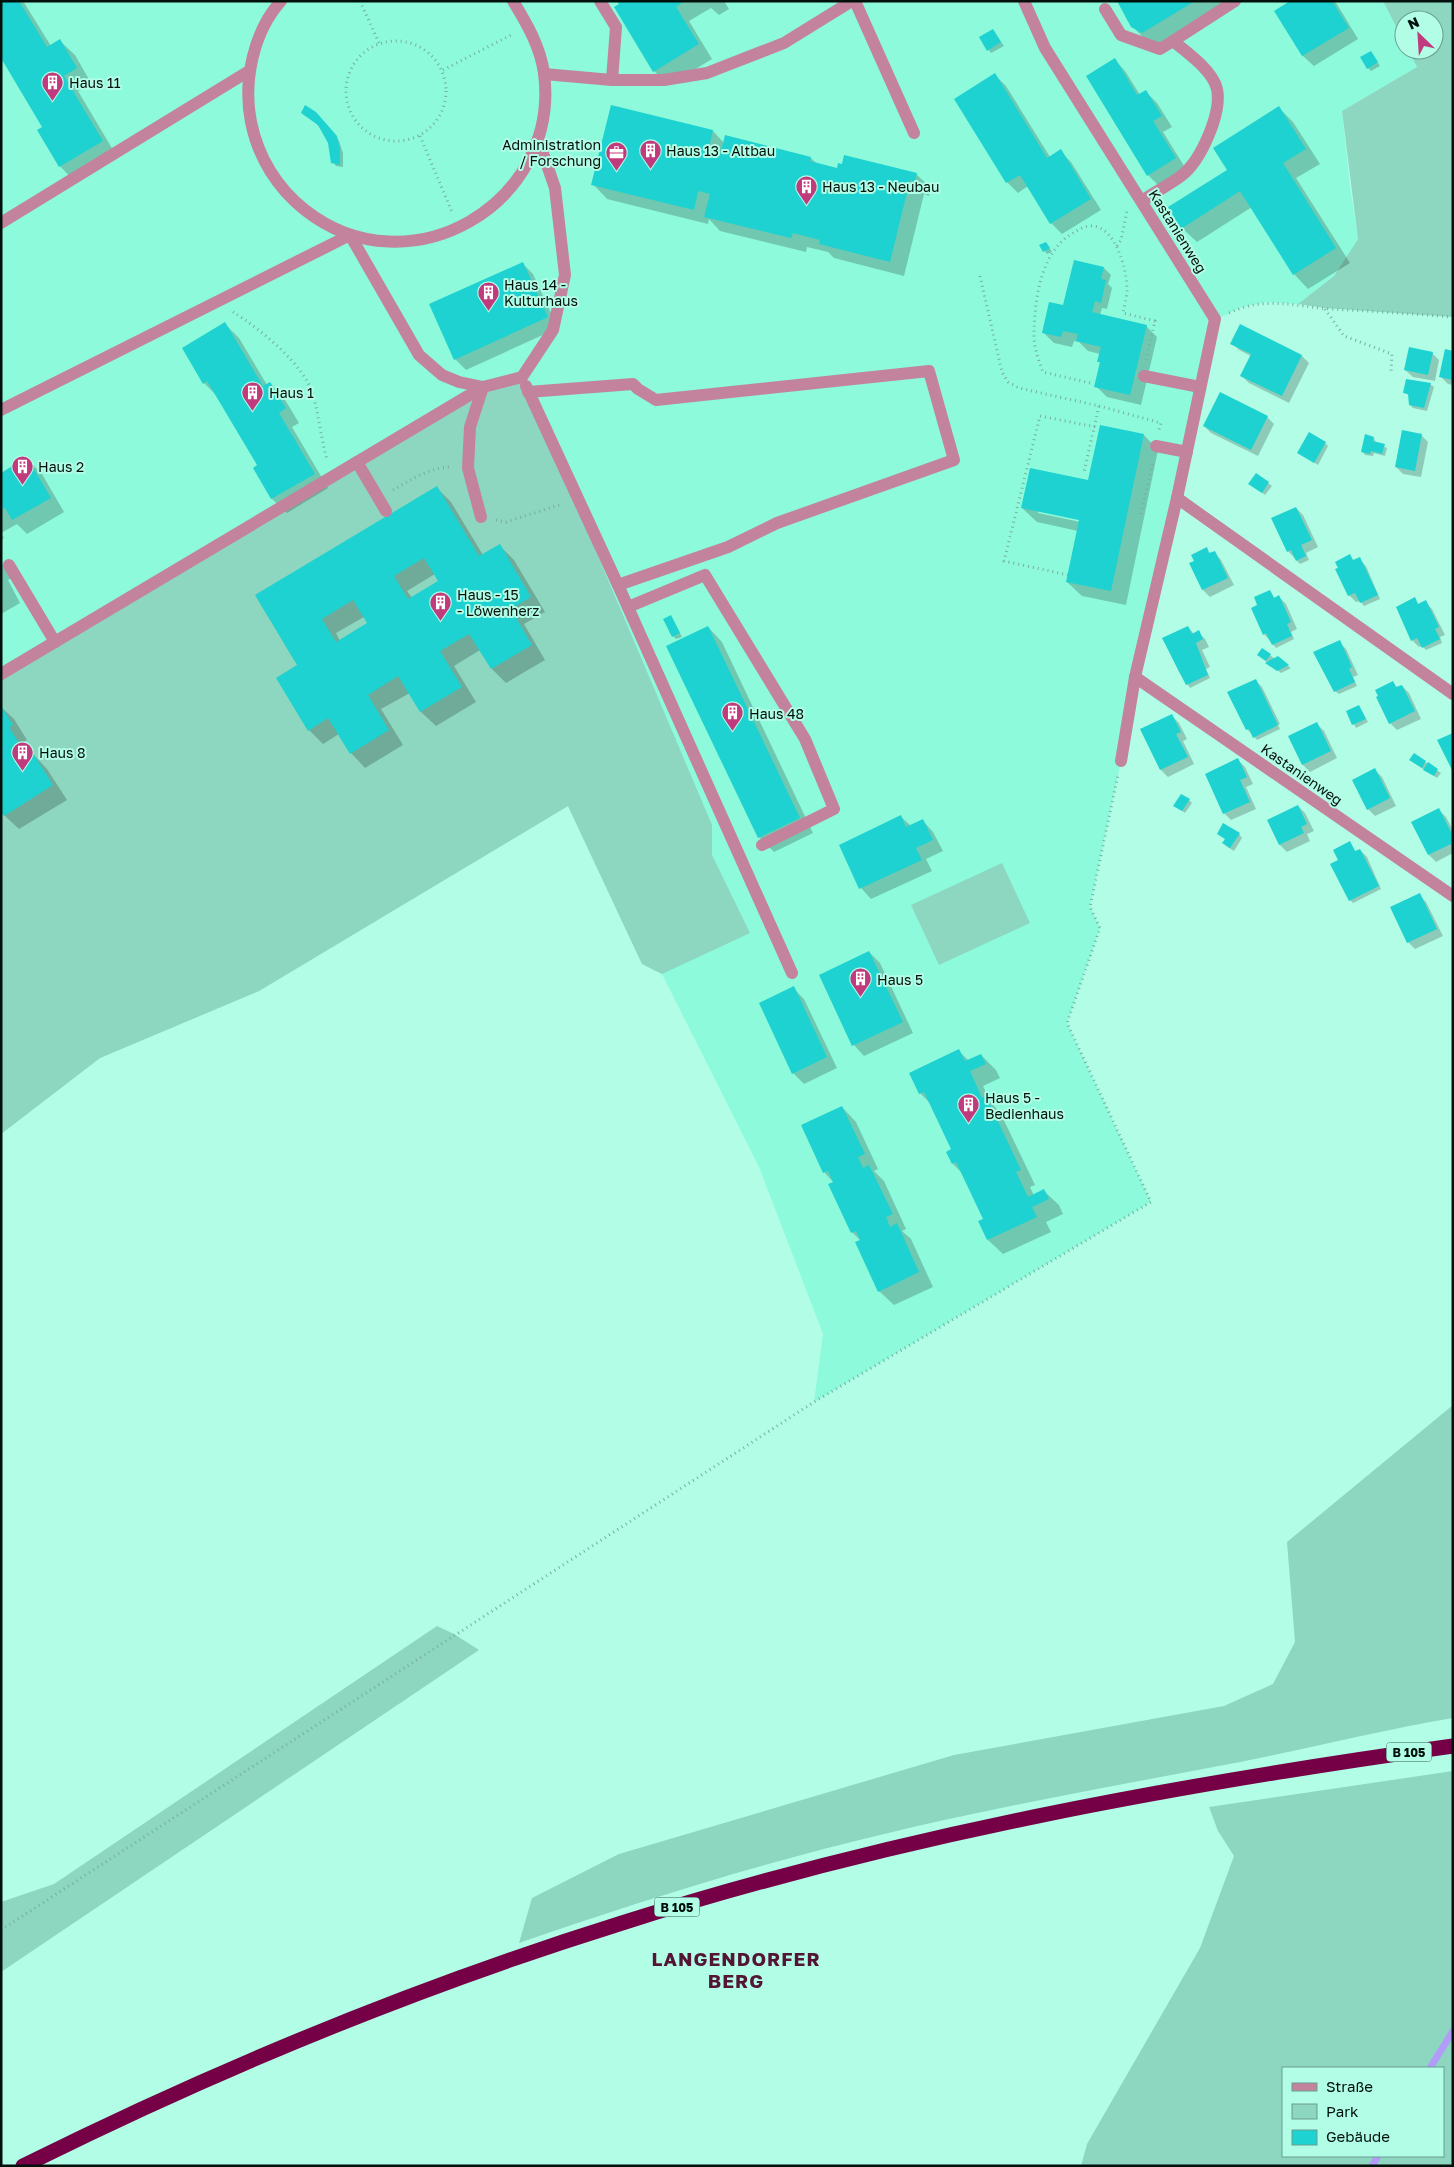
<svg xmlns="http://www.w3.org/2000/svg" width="1454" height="2167" viewBox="0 0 1454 2167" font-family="'Golos Text',sans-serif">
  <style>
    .built { fill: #8dfadc }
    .green { fill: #8dd6c0; fill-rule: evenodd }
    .shadow { fill: #0003; fill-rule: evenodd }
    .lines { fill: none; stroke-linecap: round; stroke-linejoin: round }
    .stream { stroke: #b19cf8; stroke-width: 7 }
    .building { fill: #1dd2d0; fill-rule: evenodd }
    .path { stroke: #77af9e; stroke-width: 3; stroke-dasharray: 1 4; stroke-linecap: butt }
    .minor { stroke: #c3839d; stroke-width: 12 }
    .highway { stroke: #750045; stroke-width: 15 }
    .labels { text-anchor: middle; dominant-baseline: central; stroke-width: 4; stroke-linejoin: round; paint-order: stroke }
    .shield { fill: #b2fde6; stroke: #35574d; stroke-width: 1 }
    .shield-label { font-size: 12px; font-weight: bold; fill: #00100b }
    .poi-label { font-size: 14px; fill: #00100b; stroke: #b2fde6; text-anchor: start }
    .street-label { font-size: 14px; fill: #00100b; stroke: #b2fde6 }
    .district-label { font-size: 19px; font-weight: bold; letter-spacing: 1px; fill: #541434; stroke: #b2fde6 }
  </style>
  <rect width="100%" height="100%" fill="#b2fde6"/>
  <polygon class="built" points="1,1 1383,1 1404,42 1404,50 1408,50 1417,67 1342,111 1350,186 1358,239 1334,276 1298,304 1268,302 1242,307 1215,320 1090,906 1100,928 1067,1023 1151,1202 814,1402 823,1334 759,1167 662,974 642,964 568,806 259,991 100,1058 1,1134"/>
  <g class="green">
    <polygon points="1383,1 1453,1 1453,317 1325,308 1298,304 1334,276 1358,239 1342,111 1417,67 1408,50 1434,50 1434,20 1404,20 1404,42"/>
    <polygon points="522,377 712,825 712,855 750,933 662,974 642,964 568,806 259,991 100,1058 1,1134 1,674 483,387"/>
    <polygon points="1002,863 1030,923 939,965 911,905"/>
    <path d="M 1453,1405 L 1453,1718 C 1381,1730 1311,1748 1240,1762 C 1120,1785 999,1806 880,1835 C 758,1864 638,1902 519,1943 L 532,1898 L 619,1854 L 954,1755 L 1224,1706 L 1273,1684 L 1295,1642 L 1287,1542 Z"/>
    <polygon points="437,1626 454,1634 479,1650 1,1972 1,1902 54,1884"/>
    <path d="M 1453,1771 L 1453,2166 L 1081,2166 L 1087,2144 L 1200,1948 L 1234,1856 L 1218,1831 L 1209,1807 ZM 1443,2068 L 1443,2156 L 1283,2156 L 1283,2068 Z"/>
  </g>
  <g class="shadow">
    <polygon points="1,1 23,1 51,46 60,41 75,55 91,83 78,91 116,155 74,181 60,166 44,127"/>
    <polygon points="618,1 724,1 729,9 719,15 711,8 689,21 712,59 669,85 654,71"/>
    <polygon points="1118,1 1234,1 1157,47 1147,41 1132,26"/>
    <polygon points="1293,1 1335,1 1358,39 1314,66 1303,56 1276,12"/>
    <polygon points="993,30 1004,46 991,53 980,38"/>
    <polygon points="1371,52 1380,66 1371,71 1368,68"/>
    <polygon points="1115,60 1125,71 1140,95 1146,92 1157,103 1172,127 1163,132 1186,169 1159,186 1148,175 1088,76"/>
    <polygon points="995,75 1006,86 1050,157 1060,151 1071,162 1101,210 1062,234 1051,223 1028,186 1018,193 1007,182"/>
    <polygon points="612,107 713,131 724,143 811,158 817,164 838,169 916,174 931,188 929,196 924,194 904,276 834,258 828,252 807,247 806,252 720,231 709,219 708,224 607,199 593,184"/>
    <polygon points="1279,108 1293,122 1320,164 1296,178 1350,263 1308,289 1294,274 1252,207 1197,242 1182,228"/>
    <polygon points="319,117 339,141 343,153 343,167 336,166 333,162 332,152 325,133 314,121"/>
    <polygon points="1041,246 1049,247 1052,252 1047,254"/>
    <polygon points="523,264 533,274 558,328 466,370 455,359"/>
    <polygon points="1104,268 1111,275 1108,284 1112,288 1107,309 1102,308 1100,315 1146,326 1157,337 1141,405 1107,397 1096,386 1101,364 1098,361 1100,354 1088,351 1079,342 1074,341 1072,347 1054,343 1043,332"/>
    <polygon points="225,324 239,338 267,385 270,383 284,398 299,423 292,427 328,488 287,513 272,499 254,468 259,466 218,397 204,383 183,348"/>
    <polygon points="1240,326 1302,356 1309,363 1289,403 1249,383 1242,376 1251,356 1239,350 1232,343"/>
    <polygon points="1453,352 1453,385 1448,384 1441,377"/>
    <polygon points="1432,353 1439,360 1435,381 1413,377 1405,370"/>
    <polygon points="1430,384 1434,387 1427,411 1413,408 1410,405 1410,396 1405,393"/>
    <polygon points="1267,417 1274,424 1258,456 1211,433 1204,426"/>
    <path d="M 1144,435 L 1158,450 L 1126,605 L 1082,596 L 1067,582 L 1078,531 L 1037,522 L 1022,508 L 1089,481 ZM 1038,510 L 1085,520 L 1085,523 L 1038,513 Z"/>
    <polygon points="1421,435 1428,442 1421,477 1403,474 1396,467"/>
    <polygon points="1374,438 1376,443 1387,448 1385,456 1374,453 1373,456 1365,455 1362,451"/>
    <polygon points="1325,443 1328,446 1318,465 1299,453"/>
    <polygon points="27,459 42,474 64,512 27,534 17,524 1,533 4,538 1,540 1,474"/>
    <polygon points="1268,483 1272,486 1265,495 1253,486"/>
    <path d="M 437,488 L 451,502 L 483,555 L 500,546 L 514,560 L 545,612 L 524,624 L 545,660 L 506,683 L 492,669 L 480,650 L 454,666 L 476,702 L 436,726 L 421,712 L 410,693 L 381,709 L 403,745 L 365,768 L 351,753 L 339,734 L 323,744 L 309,730 L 298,666 L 256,596 ZM 435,574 L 439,582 L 412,598 L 407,591 ZM 364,617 L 368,624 L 340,641 L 336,633 Z"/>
    <polygon points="1296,508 1303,515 1318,547 1306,553 1309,560 1300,564 1288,551"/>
    <polygon points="1206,549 1211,554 1214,552 1221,560 1234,585 1210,597 1203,590 1191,564 1195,562"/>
    <polygon points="1350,556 1354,561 1359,559 1366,566 1380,599 1364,606 1360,601 1356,602 1349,595"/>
    <polygon points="1,563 12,578 8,580 20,603 1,614"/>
    <polygon points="1270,591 1275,599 1279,597 1286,604 1297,629 1291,632 1294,639 1276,648 1264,634 1253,609 1260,606"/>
    <polygon points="1414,599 1419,605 1425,602 1432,609 1445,635 1440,637 1442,643 1426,650 1422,646 1419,647 1412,640"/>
    <polygon points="671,616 682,637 676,639 673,636"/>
    <polygon points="708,627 722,642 813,833 774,852 759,837"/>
    <polygon points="1188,627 1194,634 1198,632 1205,639 1209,647 1202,650 1210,667 1206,669 1210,678 1190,688 1179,672 1163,638"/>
    <polygon points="1339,642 1346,649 1358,675 1353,677 1357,686 1339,694 1335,691"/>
    <polygon points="1270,655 1275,659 1277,658 1291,668 1281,673 1262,658"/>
    <polygon points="1255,680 1262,687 1280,724 1278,725 1280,729 1257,740 1247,729"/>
    <polygon points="1393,682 1397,688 1402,686 1409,693 1421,719 1397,730 1390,723"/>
    <polygon points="1359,706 1368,722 1356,728 1347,712"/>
    <polygon points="1,707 14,719 27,740 23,742 31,755 33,754 47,769 67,800 19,829 4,815"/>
    <polygon points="1172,716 1179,723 1187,739 1183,741 1194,764 1168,777 1161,770 1142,730"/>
    <polygon points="1317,724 1324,731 1337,758 1310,772 1303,765 1289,737"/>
    <polygon points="1238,760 1245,767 1253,784 1246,787 1256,809 1231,820 1224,813"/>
    <polygon points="1425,762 1441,773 1437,778 1414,763"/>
    <polygon points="1375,770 1382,777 1396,806 1375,816 1368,809"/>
    <polygon points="1189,800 1192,803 1185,813 1178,808"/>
    <polygon points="1298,806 1305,813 1314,831 1307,834 1310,841 1287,852 1280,845 1269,820"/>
    <polygon points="1439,810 1446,817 1453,830 1453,853 1436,862 1429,855"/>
    <polygon points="901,817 911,826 923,821 933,832 943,851 926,859 932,871 871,899 861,888"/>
    <polygon points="1239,834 1242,838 1234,851 1226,846 1226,839"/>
    <polygon points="1350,843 1356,852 1360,850 1367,857 1381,889 1353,903 1350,900 1340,860"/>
    <polygon points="1419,895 1426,902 1443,936 1415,949 1408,942"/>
    <polygon points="869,952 880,963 913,1033 864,1056 854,1045"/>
    <polygon points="793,988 804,999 837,1068 804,1084 793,1073"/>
    <polygon points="959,1051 969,1061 981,1055 996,1070 1000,1078 983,1086 991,1103 1000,1112 1035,1185 1030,1187 1034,1196 1044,1191 1059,1205 1063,1214 1046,1222 1051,1232 1003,1254 988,1240 980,1222 985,1220 963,1174 953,1164 952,1150 931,1104 920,1093"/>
    <polygon points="842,1107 856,1122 878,1169 874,1171 884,1181 906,1229 902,1231 911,1239 933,1287 894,1305 879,1291 861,1241 852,1232 834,1183 825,1173 803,1126"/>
  </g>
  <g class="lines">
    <g class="stream">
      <polyline points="1430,2068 1453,2031"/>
      <polyline points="1372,2166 1378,2156"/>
    </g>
  </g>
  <g class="building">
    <polygon points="1,1 19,1 47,47 60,39 77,68 64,76 103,141 59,167 37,130 42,127 1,58"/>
    <polygon points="617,1 684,1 676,7 699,44 653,72 614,7 619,4"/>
    <polygon points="1117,1 1195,1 1142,33 1131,27"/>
    <polygon points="1290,1 1332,1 1349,28 1302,56 1274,11"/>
    <polygon points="993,29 1001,42 987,51 979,37"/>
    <polygon points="1371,51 1378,62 1367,69 1360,57"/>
    <polygon points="1115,58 1137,95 1146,90 1162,116 1153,121 1176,158 1147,176 1086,76"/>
    <polygon points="995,73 1047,158 1061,149 1091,199 1050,224 1020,175 1006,183 954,99"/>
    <polygon points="305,105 316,112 337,136 340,149 340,165 331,163 328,143 318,125 301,113"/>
    <polygon points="611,105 713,130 708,152 720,155 725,135 811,157 810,161 837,168 838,163 842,164 844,155 917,173 915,182 910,180 890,262 819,244 820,240 793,233 791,238 704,217 710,194 698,191 694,210 591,185"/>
    <polygon points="1279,106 1306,149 1283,163 1336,248 1293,275 1240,191 1181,229 1168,207 1227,170 1213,148"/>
    <polygon points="1046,242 1050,248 1043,252 1039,245"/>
    <polygon points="1074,260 1104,267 1101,279 1106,280 1101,303 1095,301 1092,312 1147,325 1130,395 1094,387 1100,362 1097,362 1101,347 1076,341 1078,334 1063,331 1061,337 1042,333 1049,302 1063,305"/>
    <polygon points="523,262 548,317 454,360 429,304"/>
    <polygon points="225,322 263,386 270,382 286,408 279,413 315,474 271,499 253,468 257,465 207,381 203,384 182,348"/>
    <polygon points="1240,324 1302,355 1282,396 1240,376 1251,354 1230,344"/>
    <polygon points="1409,347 1433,352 1428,375 1404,370"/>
    <polygon points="1445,349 1453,351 1453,380 1439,377"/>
    <polygon points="1406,379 1431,383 1424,408 1409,405 1408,394 1403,393"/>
    <polygon points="1220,392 1268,416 1251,450 1203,426"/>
    <polygon points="1100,425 1144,434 1111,591 1066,582 1079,520 1021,508 1030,468 1088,480"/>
    <polygon points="1402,430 1422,434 1415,471 1395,467"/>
    <polygon points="1309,432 1326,442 1314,463 1297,453"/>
    <polygon points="1365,434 1374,437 1373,441 1385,444 1382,454 1371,451 1370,454 1361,452"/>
    <polygon points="27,457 51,498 12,520 5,508 1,510 1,473"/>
    <polygon points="1256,473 1269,482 1262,493 1248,484"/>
    <path d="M 437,486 L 479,556 L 500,544 L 531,597 L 511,609 L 532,645 L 491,669 L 469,634 L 440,651 L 462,687 L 420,712 L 398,676 L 368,695 L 389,730 L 350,754 L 328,718 L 308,731 L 276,678 L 297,665 L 255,595 ZM 424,558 L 438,581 L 408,599 L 394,576 ZM 353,600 L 367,623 L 336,642 L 322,619 Z"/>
    <polygon points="1296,507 1312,540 1301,545 1306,556 1296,561 1291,550 1287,552 1271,518"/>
    <polygon points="1207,547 1209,553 1215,551 1228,578 1202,590 1189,563 1194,561 1191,555"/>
    <polygon points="1350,554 1353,560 1360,557 1378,595 1360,603 1355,593 1348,596 1335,569 1338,568 1335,562"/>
    <polygon points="1270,590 1274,598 1279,595 1291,622 1287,624 1292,636 1272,645 1266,633 1263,635 1251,608 1257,605 1254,597"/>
    <polygon points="1415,597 1418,604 1426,600 1439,627 1435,629 1440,639 1422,648 1417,638 1411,641 1396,607"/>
    <polygon points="671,615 680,633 672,637 663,619"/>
    <polygon points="708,626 800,818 758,838 666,646"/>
    <polygon points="1188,626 1192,634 1199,630 1203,639 1196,643 1208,675 1186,685 1162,638"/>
    <polygon points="1340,640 1352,667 1349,669 1355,682 1334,692 1313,652"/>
    <polygon points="1262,648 1271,654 1266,661 1257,655"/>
    <polygon points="1278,656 1289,665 1277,671 1265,663"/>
    <polygon points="1256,679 1278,725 1253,738 1249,729 1246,730 1227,692"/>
    <polygon points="1393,681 1396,687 1402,685 1415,711 1389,724 1376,697 1378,696 1375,690"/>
    <polygon points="1359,705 1366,719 1352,725 1346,711"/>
    <polygon points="1,706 13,725 9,727 27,756 33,753 53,785 4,816 1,812"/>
    <polygon points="1172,714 1181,732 1176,734 1188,757 1160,770 1140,729"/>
    <polygon points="1317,722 1331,751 1302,765 1288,736"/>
    <polygon points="1453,733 1453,772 1437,740"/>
    <polygon points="1414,753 1426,761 1422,768 1409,760"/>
    <polygon points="1238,758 1247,777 1240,780 1250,802 1223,814 1205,774"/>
    <polygon points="1428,762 1438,769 1434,776 1423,770"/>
    <polygon points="1375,768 1390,798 1367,810 1352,780"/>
    <polygon points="1181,794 1190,799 1182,811 1173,806"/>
    <polygon points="1298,805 1307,824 1301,827 1304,833 1279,845 1267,820"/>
    <polygon points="1439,808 1453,836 1453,843 1428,855 1411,822"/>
    <polygon points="901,815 906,827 923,819 933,840 916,848 922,860 859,889 839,845"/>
    <polygon points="1223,823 1240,833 1230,848 1222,843 1225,839 1217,834"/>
    <polygon points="1350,841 1355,851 1360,849 1379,886 1349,901 1330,864 1338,860 1333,850"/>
    <polygon points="1420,893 1437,929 1407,943 1390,907"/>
    <polygon points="869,951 903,1022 852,1046 819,975"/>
    <polygon points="794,986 827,1057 792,1074 759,1003"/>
    <polygon points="959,1049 965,1061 981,1054 986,1064 970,1071 982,1098 986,1096 1021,1170 1016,1172 1028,1197 1044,1189 1049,1199 1032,1207 1037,1217 987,1240 978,1221 983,1219 956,1162 952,1164 946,1152 951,1149 924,1092 919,1094 909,1073"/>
    <polygon points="842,1106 865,1154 858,1157 863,1168 869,1165 893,1214 886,1217 890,1227 897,1223 919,1272 878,1292 855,1242 860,1240 856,1231 851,1233 828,1184 833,1182 828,1171 823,1173 801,1125"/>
  </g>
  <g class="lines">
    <g class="path">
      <polyline points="360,1 379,43"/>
      <circle cx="396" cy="91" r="50"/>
      <polyline points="443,70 513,34"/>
      <polyline points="420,136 452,212"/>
      <polyline points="1117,246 1121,240 1127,211"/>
      <polyline points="980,276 1002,372 1008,382 1019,388 1099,406 1084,472"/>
      <polyline points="1325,309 1344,336 1392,354 1391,372"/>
      <path d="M 233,312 C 259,328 305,365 313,395 C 319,416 321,438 327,460"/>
      <path d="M 1229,313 C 1265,296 1293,306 1330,309 C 1371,311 1412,314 1453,317"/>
      <path d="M 1090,383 L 1043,372 C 1038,359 1033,345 1034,331 C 1035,298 1041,251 1073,233 C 1078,230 1084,226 1091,226 C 1116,226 1127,270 1127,290 C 1127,298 1124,306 1123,313 L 1155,321 L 1146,360"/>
      <polyline points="1099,406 1161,423 1159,430"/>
      <path d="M 393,490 C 412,479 430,467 452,467"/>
      <polyline points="1141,514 1153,461"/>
      <polyline points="496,520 506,522 562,504"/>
      <polyline points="1068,575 1004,561 1040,416 1096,427"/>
      <polyline points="1,1930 814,1402 1151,1202 1067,1023 1100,928 1090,907 1118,775"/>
    </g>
    <g class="minor">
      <path d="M 281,1 C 253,32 243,82 251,122 C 258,157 277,188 305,210 C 409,292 561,204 544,73 C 540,46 527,24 513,1"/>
      <polyline points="600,1 616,27 612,80"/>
      <polyline points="855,1 914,133"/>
      <polyline points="1024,1 1045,48 1215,319 1177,498 1135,677 1121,761"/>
      <path d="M 1105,9 L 1121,35 L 1160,49 L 1173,41 C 1187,52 1213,71 1217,89 C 1222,113 1201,161 1181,176 C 1169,185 1155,192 1142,201"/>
      <polyline points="1173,41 1235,1"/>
      <polyline points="544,74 612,80 664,80 707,73 784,43 852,1"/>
      <polyline points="1,223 249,71"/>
      <polyline points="1144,376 1200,387"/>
      <polyline points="526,386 618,585 792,973"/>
      <polyline points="528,392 633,384 638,389 656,400 929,371 954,460 777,523 728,547 618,585"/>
      <polyline points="1,410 350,235 419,355 442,375 459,382 483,387 522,377 553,330 565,275 555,188 538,139"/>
      <polyline points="1156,446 1187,452"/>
      <polyline points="357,462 386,511"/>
      <polyline points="1177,498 1453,694"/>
      <polyline points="481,517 468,468 470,427 483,387"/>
      <polyline points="9,565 55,642"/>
      <polyline points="628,607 705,575 805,739 834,809 762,845"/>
      <polyline points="1,674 483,387"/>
      <polyline points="1135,677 1453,896"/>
    </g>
    <path class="highway" d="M 23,2166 C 216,2070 417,1987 622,1923 C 892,1837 1173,1785 1453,1746"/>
  </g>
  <defs>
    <symbol id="building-pin" viewBox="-11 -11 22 30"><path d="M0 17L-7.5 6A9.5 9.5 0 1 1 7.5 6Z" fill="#c03a7d" stroke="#b2fde6"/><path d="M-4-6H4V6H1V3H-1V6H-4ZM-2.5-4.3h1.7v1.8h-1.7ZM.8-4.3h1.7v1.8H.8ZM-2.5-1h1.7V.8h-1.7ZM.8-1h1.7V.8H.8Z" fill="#fff"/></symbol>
    <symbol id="office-pin" viewBox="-11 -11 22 30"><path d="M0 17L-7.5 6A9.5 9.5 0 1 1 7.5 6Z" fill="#c03a7d" stroke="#b2fde6"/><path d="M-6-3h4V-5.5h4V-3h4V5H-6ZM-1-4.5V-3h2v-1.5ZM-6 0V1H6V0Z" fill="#fff"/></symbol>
  </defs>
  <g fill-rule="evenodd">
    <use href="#building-pin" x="40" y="70" width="25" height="34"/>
    <use href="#building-pin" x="638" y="138" width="25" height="34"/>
    <use href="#office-pin" x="604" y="140" width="25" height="34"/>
    <use href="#building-pin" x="794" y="174" width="25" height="34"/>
    <use href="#building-pin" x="476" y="280" width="25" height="34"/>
    <use href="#building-pin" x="240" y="380" width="25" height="34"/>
    <use href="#building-pin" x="10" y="454" width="25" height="34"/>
    <use href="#building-pin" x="428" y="590" width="25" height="34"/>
    <use href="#building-pin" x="720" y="700" width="25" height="34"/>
    <use href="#building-pin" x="10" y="740" width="25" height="34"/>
    <use href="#building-pin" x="848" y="966" width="25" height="34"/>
    <use href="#building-pin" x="956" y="1092" width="25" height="34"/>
  </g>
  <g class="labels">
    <g class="shield">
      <rect x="1386.5" y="1742.5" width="45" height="19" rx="4"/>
      <rect x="654.5" y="1897.5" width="45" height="19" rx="4"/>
    </g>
    <g class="shield-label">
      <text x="1409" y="1752">B 105</text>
      <text x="677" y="1907">B 105</text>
    </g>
    <g class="poi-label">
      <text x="69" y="82">Haus 11</text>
      <text x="601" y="144" text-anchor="end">Administration<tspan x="601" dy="16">/ Forschung</tspan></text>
      <text x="666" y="150">Haus 13 - Altbau</text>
      <text x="822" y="186">Haus 13 - Neubau</text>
      <text x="504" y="284">Haus 14 -<tspan x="504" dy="16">Kulturhaus</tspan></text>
      <text x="269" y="392">Haus 1</text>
      <text x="38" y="466">Haus 2</text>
      <text x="457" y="594">Haus - 15<tspan x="457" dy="16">- Löwenherz</tspan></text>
      <text x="749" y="713">Haus 48</text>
      <text x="39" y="752">Haus 8</text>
      <text x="877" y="979">Haus 5</text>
      <text x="985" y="1097">Haus 5 -<tspan x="985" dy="16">Bedienhaus</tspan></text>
    </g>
    <g class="street-label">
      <text transform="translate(1178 231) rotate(58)">Kastanienweg</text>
      <text transform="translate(1302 774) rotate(35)">Kastanienweg</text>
    </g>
    <g class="district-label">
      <text x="736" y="1958">LANGENDORFER<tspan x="736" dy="22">BERG</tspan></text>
    </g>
  </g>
  <rect width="1454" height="2167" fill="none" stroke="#00100b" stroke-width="5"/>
  <rect x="1282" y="2067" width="162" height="90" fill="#b2fde6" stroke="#6b9e8e"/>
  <rect x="1292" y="2083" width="25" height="8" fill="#c3839d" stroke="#6b9e8e"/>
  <text x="1326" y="2092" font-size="15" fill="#00100b">Straße</text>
  <rect x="1292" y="2104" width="25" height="15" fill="#8dd6c0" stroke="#6b9e8e"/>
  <text x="1326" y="2117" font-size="15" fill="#00100b">Park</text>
  <rect x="1292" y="2130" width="25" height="15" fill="#1dd2d0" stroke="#6b9e8e"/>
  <text x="1326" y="2142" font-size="15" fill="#00100b">Gebäude</text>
  <g transform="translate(1419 35) rotate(335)"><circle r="24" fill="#b2fde6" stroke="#6b9e8e"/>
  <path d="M0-4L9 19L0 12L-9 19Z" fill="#c03a7d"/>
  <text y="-8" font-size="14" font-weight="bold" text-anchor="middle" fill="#00100b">N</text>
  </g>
</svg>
